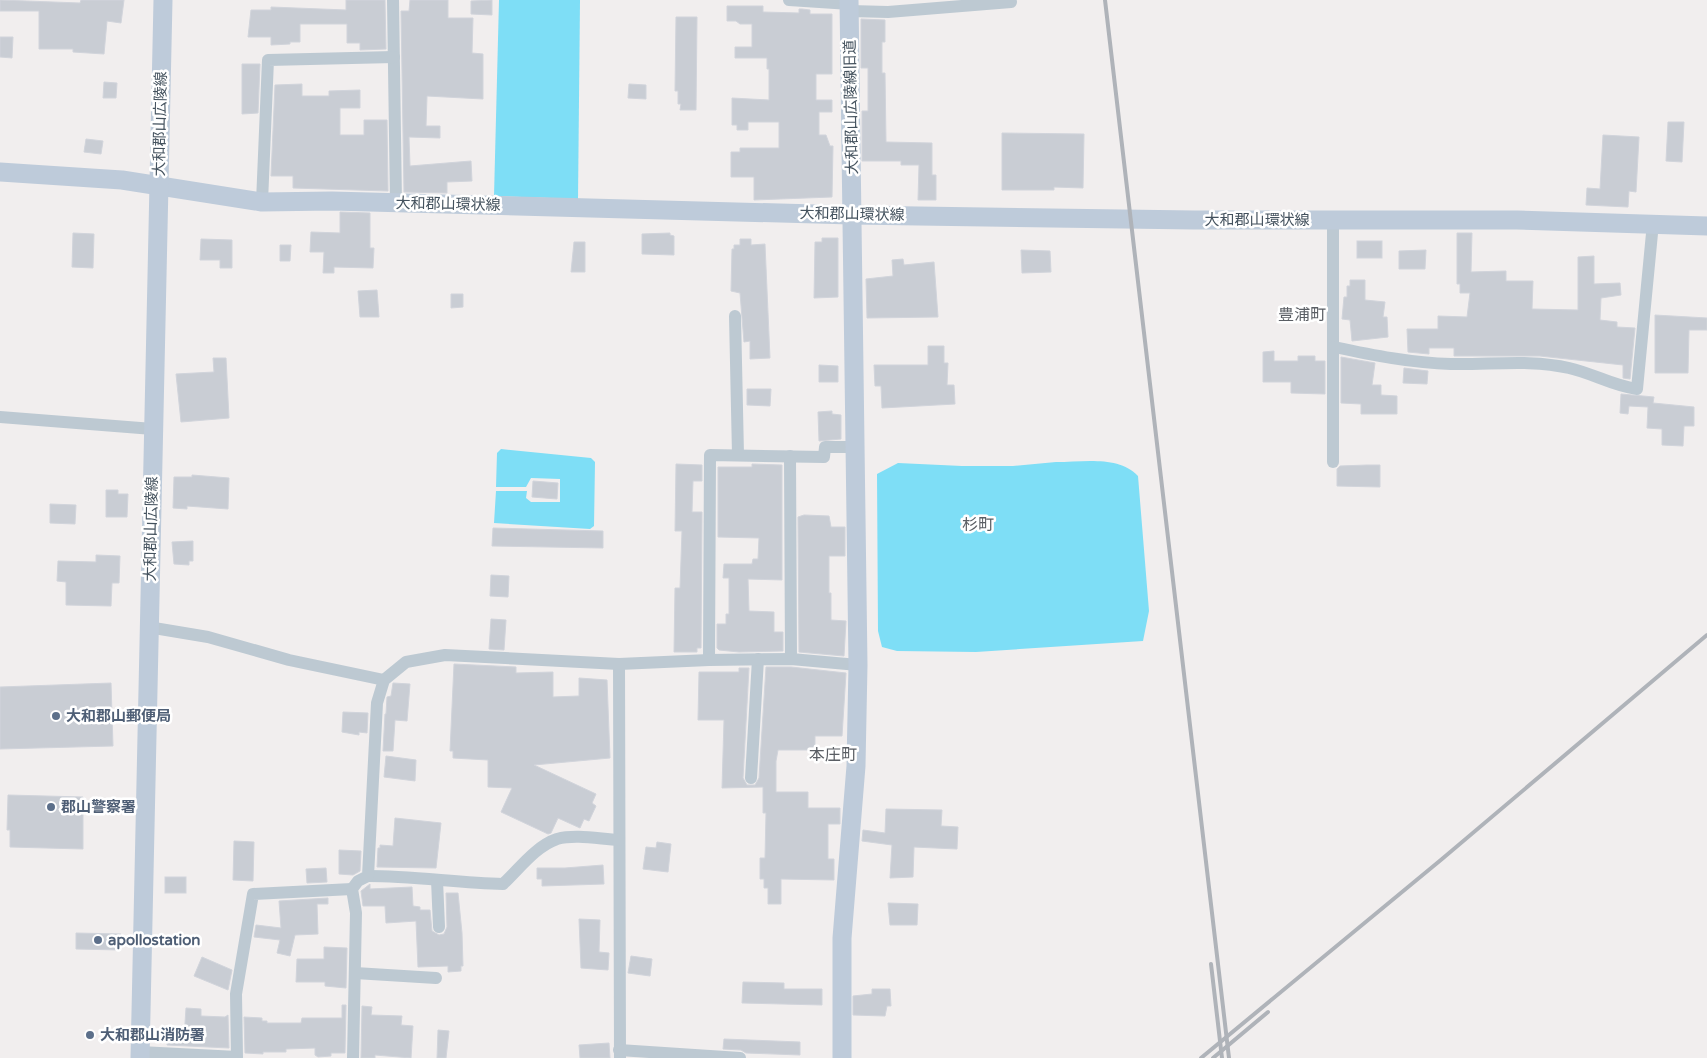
<svg xmlns="http://www.w3.org/2000/svg" width="1707" height="1058" viewBox="0 0 1707 1058" font-family="'Varela Round','Noto Sans JP',sans-serif">
  <style>
    .water { fill: #7edef6 }
    .building { fill: #c9cdd4; stroke: #d1d4db }
    .lines { fill: none; stroke-linecap: round; stroke-linejoin: round }
    .street { stroke: #bdc9d2; stroke-width: 12 }
    .secondary { stroke: #becbda; stroke-width: 19 }
    .rail { stroke: #afb3b9; stroke-width: 4 }
    .service-dot { fill: #5c6f8a; stroke: #fff; stroke-width: 2 }
    .labels { text-anchor: middle; dominant-baseline: central; stroke-width: 5; stroke-linejoin: round; paint-order: stroke }
    .street-label { font-size: 15px; fill: #44525e; stroke: #fff }
    .service-label { font-size: 15px; font-weight: bold; fill: #4e5e75; stroke: #fff; text-anchor: start }
    .neighbourhood-label { font-size: 16px; fill: #5a5e64; stroke: #fff }
  </style>
  <rect width="100%" height="100%" fill="#f1eeee"/>
  <g class="water">
    <polygon points="499,0 580,0 578,199 494,196"/>
    <polygon points="501,449 591,458 595,462 594,526 590,529 494,523 496,491 527,491 526,498 531,502 560,502 560,479 531,478 526,487 496,487 497,453"/>
    <path d="M 1056,462 C 1082,462 1119,455 1138,476 L 1149,611 L 1143,641 L 976,652 L 897,651 L 882,647 L 878,631 L 877,474 L 898,463 L 962,466 L 1013,466 Z"/>
  </g>
  <g class="building">
    <polygon points="0,0 80,3 81,0 124,0 121,23 107,21 104,54 73,52 73,49 39,49 39,11 0,11"/>
    <polygon points="346,0 385,0 386,49 360,50 360,43 347,43 347,24 300,24 300,42 290,42 290,44 271,45 271,37 248,37 251,10 271,10 271,7 346,10"/>
    <polygon points="410,0 448,0 448,18 473,18 472,53 483,54 483,99 427,96 426,126 440,126 440,138 409,137 410,166 471,161 472,181 447,182 447,193 404,192 401,11 409,11"/>
    <polygon points="492,0 492,15 471,14 471,1"/>
    <polygon points="727,6 763,6 763,12 799,13 799,9 802,9 810,10 810,14 832,14 832,74 816,74 816,100 832,100 832,112 819,112 819,135 826,135 830,146 833,146 832,197 754,200 754,177 731,177 731,152 740,152 740,148 779,148 779,122 748,122 748,130 737,130 737,125 732,125 732,98 769,100 769,69 767,69 767,58 735,58 735,47 752,47 752,24 740,24 736,21 727,21"/>
    <polygon points="676,17 697,17 696,110 680,110 681,104 678,104 678,91 675,91"/>
    <polygon points="861,19 885,20 885,42 882,42 882,73 885,73 886,142 932,143 932,175 936,175 936,200 918,200 919,165 901,165 901,161 862,161 862,111 868,111 868,68 861,68"/>
    <polygon points="0,37 13,37 12,58 0,57"/>
    <polygon points="242,64 260,64 258,113 242,114"/>
    <polygon points="104,82 117,83 116,98 103,98"/>
    <polygon points="302,84 302,96 329,96 329,91 360,90 360,108 340,108 340,135 364,135 364,120 387,120 388,191 293,188 293,176 271,176 275,85"/>
    <polygon points="629,84 646,85 646,99 628,98"/>
    <polygon points="1668,122 1684,122 1682,162 1666,161"/>
    <polygon points="1002,133 1084,134 1083,188 1054,187 1054,190 1002,190"/>
    <polygon points="1603,135 1639,137 1636,192 1629,191 1628,207 1586,205 1587,188 1600,189"/>
    <polygon points="86,139 103,141 101,154 84,152"/>
    <polygon points="340,212 370,213 370,248 374,248 373,268 334,267 334,273 323,273 324,252 310,252 311,232 340,233"/>
    <polygon points="73,233 94,234 93,268 72,267"/>
    <polygon points="670,233 670,235 674,236 674,255 642,254 642,234"/>
    <polygon points="1457,233 1472,233 1471,272 1506,271 1506,281 1533,281 1532,309 1578,310 1578,257 1594,256 1594,284 1620,283 1621,295 1601,298 1600,320 1617,322 1617,327 1635,328 1630,379 1623,378 1623,365 1540,356 1454,356 1454,348 1429,348 1429,354 1408,352 1407,329 1438,329 1438,316 1467,317 1470,293 1460,293 1460,284 1457,284"/>
    <polygon points="822,238 838,238 838,297 814,298 815,242 822,242"/>
    <polygon points="201,239 232,240 232,268 220,268 220,260 200,260"/>
    <polygon points="740,239 751,239 751,245 765,244 770,358 750,359 750,341 744,342 740,293 731,291 732,249 734,249 734,245 740,245"/>
    <rect x="1357" y="241" width="25" height="17"/>
    <polygon points="574,242 585,242 585,272 571,272"/>
    <polygon points="280,245 291,245 290,261 280,261"/>
    <polygon points="1021,250 1050,251 1051,272 1022,273"/>
    <polygon points="1426,250 1425,269 1399,269 1399,251"/>
    <polygon points="903,259 904,265 934,262 938,317 867,318 866,279 893,276 892,260"/>
    <polygon points="1350,280 1365,280 1365,300 1385,302 1383,317 1387,317 1388,337 1352,341 1350,320 1342,319 1344,297 1347,297 1347,286 1350,286"/>
    <polygon points="377,290 379,317 360,317 358,291"/>
    <polygon points="451,294 463,294 463,307 451,308"/>
    <polygon points="1655,315 1707,318 1707,330 1689,330 1688,373 1655,373"/>
    <polygon points="928,346 944,346 944,363 948,363 947,385 954,385 955,404 882,408 881,386 875,386 874,365 928,365"/>
    <polygon points="1274,351 1274,361 1298,361 1298,356 1315,356 1315,361 1325,361 1325,394 1291,393 1291,382 1263,382 1263,352"/>
    <polygon points="1341,357 1375,363 1372,385 1381,385 1381,395 1397,396 1397,414 1361,414 1361,404 1341,403"/>
    <polygon points="213,358 226,358 229,418 181,422 176,374 214,372"/>
    <polygon points="819,365 838,366 838,382 819,382"/>
    <polygon points="1404,368 1428,371 1427,384 1403,383"/>
    <polygon points="747,389 771,389 770,406 747,405"/>
    <polygon points="1621,394 1654,397 1653,403 1694,407 1694,426 1684,426 1683,446 1662,445 1662,429 1647,428 1648,407 1629,406 1628,414 1620,413"/>
    <polygon points="832,411 832,414 841,415 841,439 819,441 818,412"/>
    <polygon points="676,464 702,465 702,481 693,481 692,512 702,512 701,648 697,648 697,652 674,652 675,588 680,588 682,531 675,531"/>
    <polygon points="752,464 782,465 782,580 748,579 749,611 774,612 774,632 783,632 783,651 739,652 719,650 717,648 717,624 726,624 726,614 729,614 729,578 723,578 724,564 752,564 753,559 758,559 759,538 718,537 718,467 752,467"/>
    <polygon points="1367,465 1380,465 1380,487 1337,486 1337,469 1340,466"/>
    <polygon points="192,475 229,478 228,509 187,506 187,509 173,508 174,477 192,477"/>
    <polygon points="533,481 558,483 557,499 532,497"/>
    <polygon points="106,490 118,490 118,494 128,494 127,517 106,517"/>
    <polygon points="50,504 76,505 75,524 50,523"/>
    <polygon points="804,515 829,516 831,527 845,527 845,556 829,556 829,593 831,593 831,620 846,621 844,656 799,652 798,517"/>
    <polygon points="493,528 603,531 603,548 492,546"/>
    <polygon points="193,541 193,561 189,561 189,565 174,564 172,542"/>
    <polygon points="96,555 120,556 119,583 112,583 111,606 66,605 66,582 57,581 58,561 96,562"/>
    <polygon points="491,575 509,576 508,597 490,596"/>
    <polygon points="491,619 506,620 504,650 489,649"/>
    <polygon points="454,664 516,667 516,673 553,672 553,697 579,696 579,678 607,680 610,758 534,765 596,794 592,803 596,806 589,821 584,819 580,828 558,818 551,833 548,834 501,812 512,788 488,787 488,760 453,758 453,751 450,751"/>
    <polygon points="766,667 791,667 846,673 842,736 815,736 815,748 808,748 808,750 778,750 776,761 776,792 808,792 808,808 840,808 840,824 828,824 828,859 834,859 834,880 781,879 781,904 768,904 768,888 764,888 764,879 760,879 760,858 765,858 766,813 763,813 763,787 722,788 724,720 698,720 699,672 739,672 739,668 749,668 743,778 747,785 755,785 759,778"/>
    <polygon points="111,683 113,746 0,749 0,687"/>
    <polygon points="393,683 410,684 407,721 395,720 393,751 383,751 385,714 386,714 387,697 391,696"/>
    <polygon points="343,712 368,713 367,733 359,732 359,735 342,732"/>
    <polygon points="386,756 416,760 415,781 384,777"/>
    <polygon points="8,795 83,797 83,849 10,847 10,830 7,830"/>
    <polygon points="886,809 942,810 941,826 958,827 957,849 914,847 913,877 890,878 892,845 862,841 863,830 885,833"/>
    <polygon points="395,818 441,823 436,868 377,867 378,848 380,848 380,845 393,846"/>
    <polygon points="234,841 254,842 253,881 233,880"/>
    <polygon points="657,842 671,844 668,872 643,869 646,847 656,848"/>
    <polygon points="339,850 361,851 360,871 353,875 339,874"/>
    <polygon points="603,865 604,884 542,886 542,879 537,879 537,868 565,868"/>
    <polygon points="326,868 327,882 307,883 306,869"/>
    <rect x="165" y="877" width="21" height="16"/>
    <polygon points="370,884 370,889 412,887 413,906 420,907 420,910 430,910 432,931 439,935 444,934 447,927 446,893 458,893 462,933 463,966 461,966 461,971 448,972 448,966 418,967 416,921 386,923 385,906 363,906 361,891"/>
    <polygon points="328,898 328,904 317,904 318,934 295,935 290,956 277,953 280,940 254,937 256,925 281,928 279,901"/>
    <polygon points="888,903 918,904 917,925 890,925"/>
    <polygon points="579,919 600,920 599,952 609,953 608,970 581,968"/>
    <polygon points="76,933 121,934 120,950 76,949"/>
    <polygon points="324,947 347,948 346,988 325,986 325,982 296,982 297,959 324,959"/>
    <polygon points="631,956 652,959 650,976 628,973"/>
    <polygon points="202,957 232,970 228,990 194,976"/>
    <polygon points="743,982 784,983 784,989 822,989 822,1005 742,1003"/>
    <polygon points="872,989 890,989 891,1006 887,1006 885,1016 853,1015 853,996 872,994"/>
    <polygon points="342,1005 346,1005 345,1053 331,1053 331,1056 318,1057 315,1055 315,1048 286,1049 286,1052 263,1052 263,1054 245,1053 244,1017 262,1018 262,1021 267,1021 267,1023 301,1023 302,1018 342,1018"/>
    <polygon points="362,1006 372,1007 371,1015 402,1016 401,1025 413,1026 411,1058 375,1055 375,1058 361,1058"/>
    <polygon points="186,1008 201,1009 201,1016 225,1017 228,1015 229,1048 167,1045 168,1036 184,1038"/>
    <polygon points="438,1030 449,1031 446,1058 437,1058"/>
    <polygon points="724,1039 800,1042 800,1055 746,1053 741,1050 723,1049"/>
    <polygon points="609,1043 610,1058 580,1058 579,1045"/>
  </g>
  <g class="lines">
    <g class="street">
      <polyline points="393,0 396,203"/>
      <polyline points="789,0 850,4"/>
      <polyline points="850,11 888,12 1011,2"/>
      <polyline points="262,202 268,60 394,57"/>
      <polyline points="1333,219 1333,462"/>
      <polyline points="735,316 738,455"/>
      <path d="M 1334,347 C 1372,355 1412,363 1451,364 C 1489,365 1531,359 1569,368 C 1592,373 1613,386 1637,389 L 1653,223"/>
      <polyline points="0,417 153,429"/>
      <polyline points="790,456 791,659"/>
      <polyline points="148,627 208,637 289,660 384,680"/>
      <polyline points="709,660 710,455 824,457 825,447 855,447"/>
      <polyline points="619,664 620,1058"/>
      <polyline points="751,778 758,659"/>
      <path d="M 368,876 C 413,876 458,883 503,884 C 519,869 536,846 557,839 C 576,834 599,839 619,840"/>
      <polyline points="437,880 439,927"/>
      <polyline points="355,973 436,978"/>
      <polyline points="619,1050 740,1058"/>
      <polyline points="140,1052 237,1057 236,994 253,894 352,889"/>
      <polyline points="353,1058 356,913 352,889 358,881 368,876 377,703 384,680 406,662 445,655 619,664 709,660 791,659 858,665"/>
    </g>
    <g class="secondary">
      <polyline points="0,172 122,180 262,202 332,201 852,215 1194,220 1517,220 1707,226"/>
      <polyline points="140,1058 163,0"/>
      <polyline points="842,1058 842,938 856,766 858,665 849,0"/>
    </g>
    <g class="rail">
      <polyline points="1105,0 1229,1058"/>
      <polyline points="1211,964 1222,1058"/>
      <polyline points="1201,1058 1442,859 1707,635"/>
      <polyline points="1213,1058 1268,1012"/>
    </g>
  </g>
  <g class="service-dot">
    <circle cx="56" cy="716" r="5"/>
    <circle cx="51" cy="807" r="5"/>
    <circle cx="98" cy="940" r="5"/>
    <circle cx="90" cy="1035" r="5"/>
  </g>
  <g class="labels">
    <g class="street-label">
      <text transform="translate(851 107) rotate(-91)">大和郡山広陵線旧道</text>
      <text transform="translate(160 124) rotate(-89)">大和郡山広陵線</text>
      <text transform="translate(448 204) rotate(1)">大和郡山環状線</text>
      <text transform="translate(852 214) rotate(1)">大和郡山環状線</text>
      <text x="1257" y="220">大和郡山環状線</text>
      <text transform="translate(151 529) rotate(-89)">大和郡山広陵線</text>
    </g>
    <g class="service-label">
      <text x="66" y="716">大和郡山郵便局</text>
      <text x="61" y="807">郡山警察署</text>
      <text x="108" y="940">apollostation</text>
      <text x="100" y="1035">大和郡山消防署</text>
    </g>
    <g class="neighbourhood-label">
      <text x="1302" y="315">豊浦町</text>
      <text x="978" y="525">杉町</text>
      <text x="833" y="755">本庄町</text>
    </g>
  </g>
</svg>
